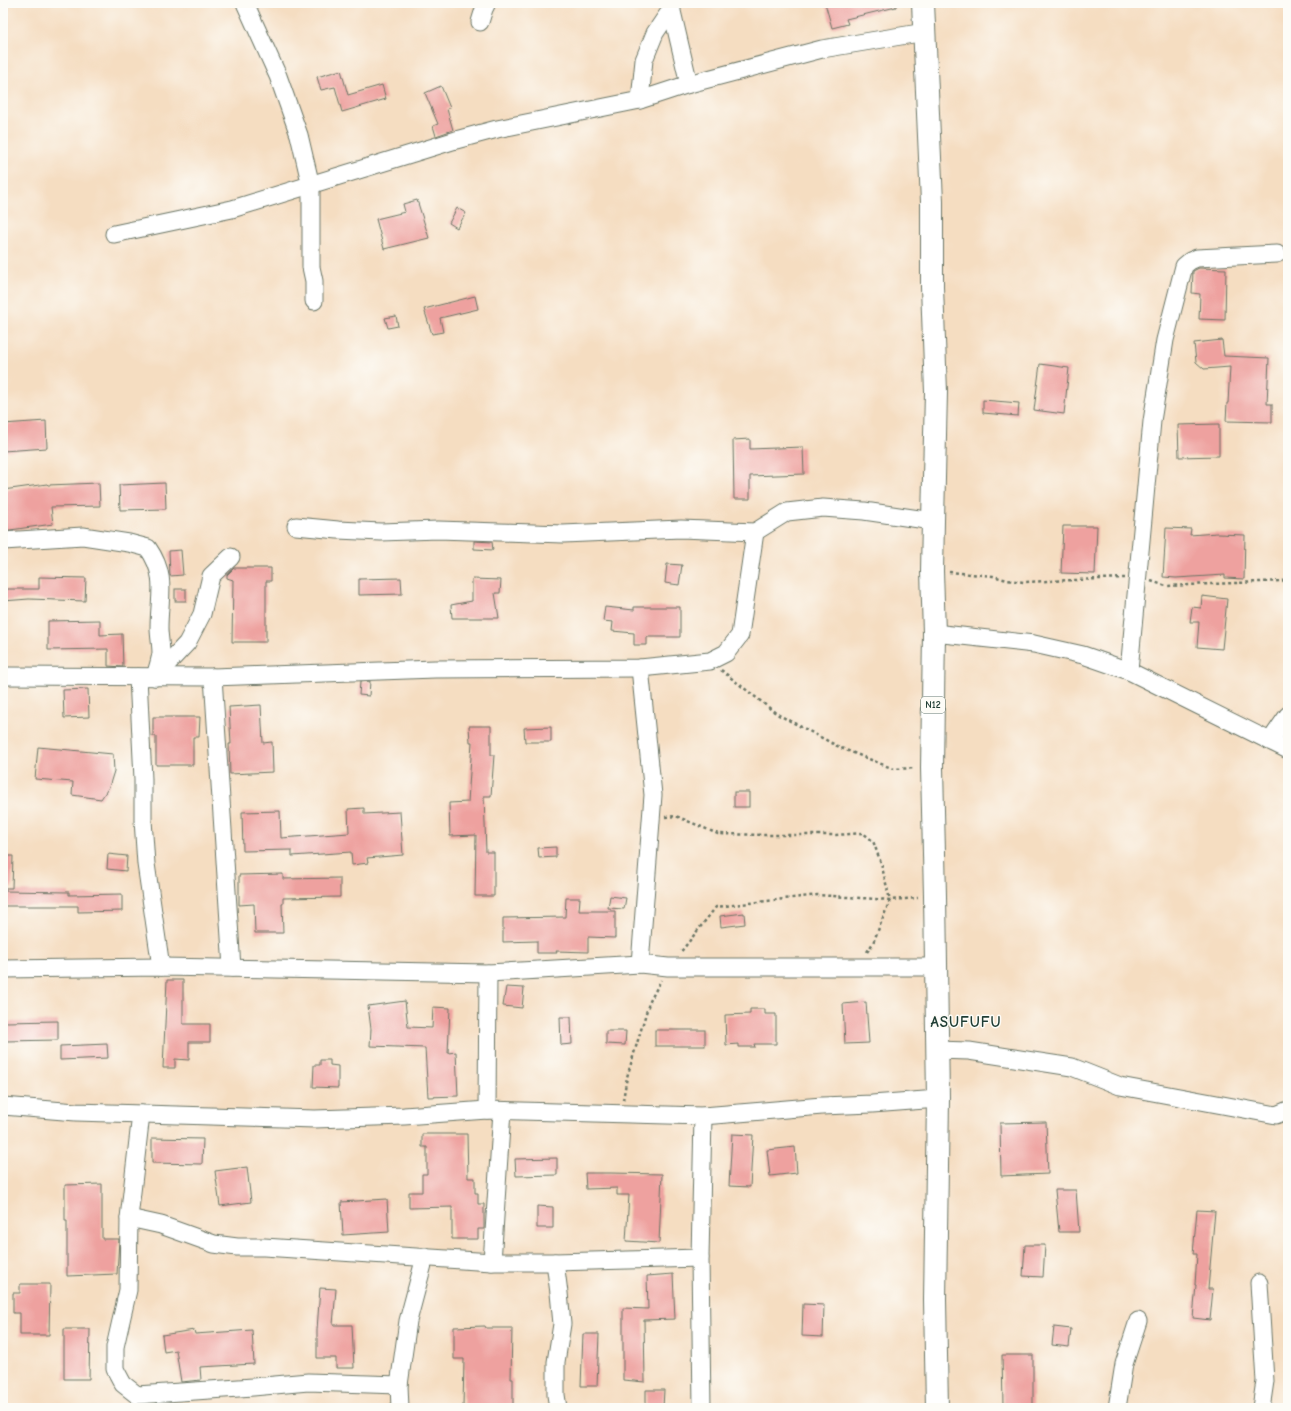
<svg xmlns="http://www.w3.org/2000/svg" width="1291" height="1411" viewBox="0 0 1291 1411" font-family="'Comic Neue',sans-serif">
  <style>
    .building { fill: #eea19f }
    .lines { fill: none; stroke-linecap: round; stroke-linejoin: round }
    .minor-casing { stroke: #6a7565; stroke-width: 19 }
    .highway-casing { stroke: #6a7565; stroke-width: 24 }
    .path { stroke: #6a7565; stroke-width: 2.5; stroke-dasharray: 3 3; stroke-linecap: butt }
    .minor { stroke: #fff; stroke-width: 17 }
    .highway { stroke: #fff; stroke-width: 22 }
    .labels { text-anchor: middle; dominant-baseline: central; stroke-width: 3; stroke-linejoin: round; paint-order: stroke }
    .shield { fill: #fdfcf7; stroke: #62766e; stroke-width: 1 }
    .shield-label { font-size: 10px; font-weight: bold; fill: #1f3d34 }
    .district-label { font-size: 15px; font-weight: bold; letter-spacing: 1px; fill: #1f3d34; stroke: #fdfcf7 }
  </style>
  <rect width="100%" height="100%" fill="#fdfcf7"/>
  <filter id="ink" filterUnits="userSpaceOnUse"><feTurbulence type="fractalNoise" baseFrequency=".025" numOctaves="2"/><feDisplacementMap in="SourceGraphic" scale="8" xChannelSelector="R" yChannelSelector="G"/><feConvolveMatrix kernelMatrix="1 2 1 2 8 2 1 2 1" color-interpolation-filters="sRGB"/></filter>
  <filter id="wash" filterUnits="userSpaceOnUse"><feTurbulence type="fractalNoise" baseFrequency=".012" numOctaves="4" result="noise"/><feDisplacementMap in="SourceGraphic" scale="16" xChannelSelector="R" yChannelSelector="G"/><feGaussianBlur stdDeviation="0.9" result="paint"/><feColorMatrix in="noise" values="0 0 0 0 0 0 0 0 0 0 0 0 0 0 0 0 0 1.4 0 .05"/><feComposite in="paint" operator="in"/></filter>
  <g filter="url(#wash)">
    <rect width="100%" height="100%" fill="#f5ddc1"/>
    <g id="blocks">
      <g class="building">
        <polygon points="825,3 896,3 896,7 846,19 848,24 832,28"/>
        <polygon points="341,70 348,95 382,85 386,99 342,112 335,87 321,90 317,77"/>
        <polygon points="441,86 450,108 447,109 453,130 436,136 433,126 438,124 425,93"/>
        <polygon points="417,200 429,238 384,249 376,219 405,212 403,204"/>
        <polygon points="457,208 466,213 457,228 449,223"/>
        <polygon points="1199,268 1226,269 1225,320 1199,319 1200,294 1192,293 1193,271"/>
        <polygon points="475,296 478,309 440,318 443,332 432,334 424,309"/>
        <polygon points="396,316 398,326 388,328 385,318"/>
        <polygon points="1222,340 1224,356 1269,358 1267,404 1272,404 1272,422 1226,421 1227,403 1228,403 1230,367 1204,369 1196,362 1194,343"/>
        <polygon points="1040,364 1069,368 1064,414 1034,410"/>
        <polygon points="983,400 1019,403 1018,416 983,413"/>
        <polygon points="46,421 47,448 3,451 3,424"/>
        <polygon points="1219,424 1219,456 1179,457 1178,425"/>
        <polygon points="750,439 750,449 803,447 804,474 750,476 750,499 734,499 733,440"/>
        <polygon points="99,483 100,506 51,507 53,524 3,531 3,490 47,484 48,485"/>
        <polygon points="165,483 166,509 120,510 119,485"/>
        <polygon points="1063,526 1097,526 1095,574 1061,573"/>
        <polygon points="1166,528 1191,529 1190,535 1217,533 1218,534 1245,535 1244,579 1225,578 1225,575 1176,578 1163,577"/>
        <polygon points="474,541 492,542 493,550 474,549"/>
        <polygon points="181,550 183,575 170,576 169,551"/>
        <polygon points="667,564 682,565 679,585 665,583"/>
        <polygon points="234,568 271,568 271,581 266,581 266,642 232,642 233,580 227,578 227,575"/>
        <polygon points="39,577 86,578 85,601 29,599 3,601 3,589 39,589"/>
        <polygon points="401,578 402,594 359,595 359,579"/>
        <polygon points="472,579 501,580 500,593 495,593 499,618 452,618 451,605 472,601"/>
        <rect x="175" y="589" width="11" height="12"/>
        <polygon points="1202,596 1227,599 1222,649 1197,647 1199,622 1190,622 1192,607 1201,608"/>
        <polygon points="605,607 634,610 634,607 680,607 680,637 647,637 647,645 634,645 634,633 612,631 613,622 603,621"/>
        <polygon points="100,620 100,635 122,634 123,667 108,666 108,649 48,650 48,621"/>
        <polygon points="370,681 369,696 359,695 360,682"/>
        <polygon points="88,689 89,717 64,718 63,690"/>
        <polygon points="261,705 263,743 272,742 273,772 230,774 229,744 231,744 229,707"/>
        <polygon points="153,717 200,717 199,737 193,737 193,765 156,765 156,736 153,736"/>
        <polygon points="469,726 491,726 491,755 494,755 491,796 484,796 486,852 494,852 494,896 475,896 476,835 450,836 449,803 468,802 472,742 470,742"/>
        <polygon points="551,727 551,742 525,742 524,728"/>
        <polygon points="38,747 113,754 114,771 109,787 101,799 72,795 73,782 35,779"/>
        <rect x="734" y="792" width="15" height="15"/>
        <polygon points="364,808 364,814 400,812 403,855 367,858 368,863 352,865 351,852 292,856 292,850 243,851 242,812 280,811 281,838 349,833 348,809"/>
        <polygon points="556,847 556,857 539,858 538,848"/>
        <polygon points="108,854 127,856 126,871 107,869"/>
        <polygon points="3,856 13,856 12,888 3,888"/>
        <polygon points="283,874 283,879 340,878 340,897 283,898 283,904 282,904 283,933 255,933 254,904 239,905 239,875"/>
        <polygon points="3,891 69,892 69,895 122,894 122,911 78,912 78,906 3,906"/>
        <polygon points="610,896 626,898 624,909 608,908"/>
        <polygon points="566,898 580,898 579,911 615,911 615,938 588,937 588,952 556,951 557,953 537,953 537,941 503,942 503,918 565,917"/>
        <polygon points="744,913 745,924 721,927 720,916"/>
        <polygon points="167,980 183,980 183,1024 210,1024 210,1042 189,1042 189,1060 175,1059 175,1068 163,1068"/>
        <polygon points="506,987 524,988 522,1008 503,1006"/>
        <polygon points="405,1001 408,1027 432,1028 433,1007 450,1008 448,1053 456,1052 458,1096 428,1097 425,1048 370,1046 371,1029 368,1006"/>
        <polygon points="866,1002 869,1043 845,1044 843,1004"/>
        <polygon points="750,1009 765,1009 765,1014 776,1014 776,1044 754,1044 755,1047 738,1047 738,1044 726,1045 725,1015 750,1014"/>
        <polygon points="560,1017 571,1017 572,1044 561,1045"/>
        <polygon points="58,1021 58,1040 5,1041 5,1022"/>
        <rect x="655" y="1030" width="50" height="16"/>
        <polygon points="606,1031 626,1031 625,1045 606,1044"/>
        <polygon points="107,1044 108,1058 60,1060 60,1046"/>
        <polygon points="320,1060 330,1060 330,1065 338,1066 338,1088 313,1087 314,1065 320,1065"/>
        <polygon points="1046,1122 1048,1174 1001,1176 1000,1123"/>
        <polygon points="422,1134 467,1134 468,1178 475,1178 475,1193 478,1193 478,1204 484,1204 484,1229 478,1229 478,1239 452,1239 452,1207 409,1208 409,1192 422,1192 422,1174 427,1174 427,1147 422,1147"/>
        <polygon points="732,1134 753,1135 750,1187 729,1186"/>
        <polygon points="152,1138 203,1139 202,1164 152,1163"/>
        <polygon points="795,1147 797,1173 770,1176 767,1150"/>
        <polygon points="557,1158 557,1175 516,1176 515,1159"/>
        <polygon points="247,1167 251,1202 220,1206 215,1171"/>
        <polygon points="585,1173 611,1173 662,1174 659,1243 626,1241 629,1195 617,1195 617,1188 586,1189"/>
        <polygon points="102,1184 102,1239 119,1239 117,1274 67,1276 67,1221 65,1221 65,1185"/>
        <polygon points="1055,1190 1076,1190 1079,1232 1059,1232"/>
        <polygon points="387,1199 389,1232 343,1235 341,1202"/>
        <polygon points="537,1206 553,1207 553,1228 537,1228"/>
        <polygon points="1197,1210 1215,1211 1208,1289 1213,1289 1210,1320 1193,1318 1196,1285 1195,1285 1197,1254 1193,1254"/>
        <polygon points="1025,1245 1045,1245 1043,1277 1023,1276"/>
        <polygon points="673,1274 675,1319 644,1320 645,1382 623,1380 623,1308 648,1309 647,1276"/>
        <polygon points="20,1284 50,1284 49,1335 20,1335 20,1313 13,1313 13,1293 20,1293"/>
        <polygon points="320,1288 336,1289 333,1325 352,1325 354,1368 336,1368 336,1358 317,1358 317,1330"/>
        <polygon points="803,1304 824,1305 823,1337 802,1336"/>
        <polygon points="485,1326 486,1328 512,1328 511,1379 513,1379 513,1408 463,1408 464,1359 454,1359 454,1327"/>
        <polygon points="1054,1327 1071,1329 1069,1347 1052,1345"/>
        <polygon points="64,1329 90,1329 89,1379 64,1379"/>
        <polygon points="194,1330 195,1334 252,1330 254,1364 200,1367 201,1380 181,1382 176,1350 164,1352 162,1335"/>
        <polygon points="583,1334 599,1334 597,1386 581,1386"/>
        <polygon points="1002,1355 1033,1355 1033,1406 1003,1406"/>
        <polygon points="646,1390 664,1390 663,1408 646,1408"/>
      </g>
    </g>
  </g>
  <g filter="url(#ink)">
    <use href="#blocks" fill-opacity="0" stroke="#6a7565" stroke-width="1"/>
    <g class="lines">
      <defs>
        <g id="minor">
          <polyline points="245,3 278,76 299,135 311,186 311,267 314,281 314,301"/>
          <polyline points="670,3 689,84"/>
          <polyline points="480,22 484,9 487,3"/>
          <polyline points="640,100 644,60 655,33 672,8"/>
          <polyline points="114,234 232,209 456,140 497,129 640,100 689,84 822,49 925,32"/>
          <polyline points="296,526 338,530 381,532 438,530 563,534 681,529 755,532 787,512 823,508 864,511 933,521"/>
          <path d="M 3,541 L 83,536 L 129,543 L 148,548 C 168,577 159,596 159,628 C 159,636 161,645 161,653 C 160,661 157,669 155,677"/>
          <polyline points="934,633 1034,644 1083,655 1129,671 1288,750"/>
          <polyline points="1129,671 1152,421 1165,340 1184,266 1190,261 1197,258 1277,254"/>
          <polyline points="3,676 213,677 435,669 640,668 710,661 726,653 740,635 755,532"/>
          <polyline points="138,677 143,779 143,820 146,864 161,967"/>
          <polyline points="155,677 187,643 202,614 211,576 231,557"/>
          <polyline points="213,677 232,968"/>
          <polyline points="1270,741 1288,715"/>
          <polyline points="640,964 653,795 640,668"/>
          <polyline points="3,969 161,967 488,973 640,964 668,967 936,967"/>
          <polyline points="936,1050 969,1051 1072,1067 1120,1086 1276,1115 1288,1110"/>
          <polyline points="3,1106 76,1112 315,1119 404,1116 487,1110 703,1116 822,1106 872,1104 938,1099"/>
          <polyline points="487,1110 488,973"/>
          <polyline points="141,1114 129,1218 128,1290 115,1347 115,1369 123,1384 137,1395 253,1387 308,1382 399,1385"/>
          <polyline points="129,1218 161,1225 214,1244 237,1247 264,1247 492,1262 555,1262 700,1258"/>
          <polyline points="492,1262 502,1111"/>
          <polyline points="555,1262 559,1293 562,1324 556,1362 556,1395 558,1408"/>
          <polyline points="1259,1283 1265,1381 1261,1408"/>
          <polyline points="400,1408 399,1385 408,1321 425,1257"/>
          <polyline points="702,1408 700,1258 703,1116"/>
          <polyline points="1117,1408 1124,1364 1138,1321"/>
        </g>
        <polyline id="highway" points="923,3 932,202 932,287 936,392 933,521 932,571 934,633 932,768 935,896 938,1099 935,1300 937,1408"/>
      </defs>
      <use href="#minor" class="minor-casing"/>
      <use href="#highway" class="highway-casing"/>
      <g class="path">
        <polyline points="949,572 993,576 1007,580 1024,582 1125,578"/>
        <polyline points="1151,581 1166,586 1282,581 1288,579"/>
        <polyline points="721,670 777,714 841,748 894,769 915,768"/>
        <polyline points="665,817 676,816 718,834 767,835 836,835 863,833 873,841 881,863 890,900 818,895 716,907 680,953"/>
        <polyline points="867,952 873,943 890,900 918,898"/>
        <polyline points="623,1100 627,1077 649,1003 661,980"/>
      </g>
      <use href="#minor" class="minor"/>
      <use href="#highway" class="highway"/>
    </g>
  </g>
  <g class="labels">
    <rect class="shield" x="921" y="697" width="24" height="16" rx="3"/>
    <g class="shield-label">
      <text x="933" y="705">N12</text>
    </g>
    <g class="district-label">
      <text x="966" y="1022">ASUFUFU</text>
    </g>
  </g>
  <rect width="1291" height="1411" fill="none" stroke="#fdfcf7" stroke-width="16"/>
</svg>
